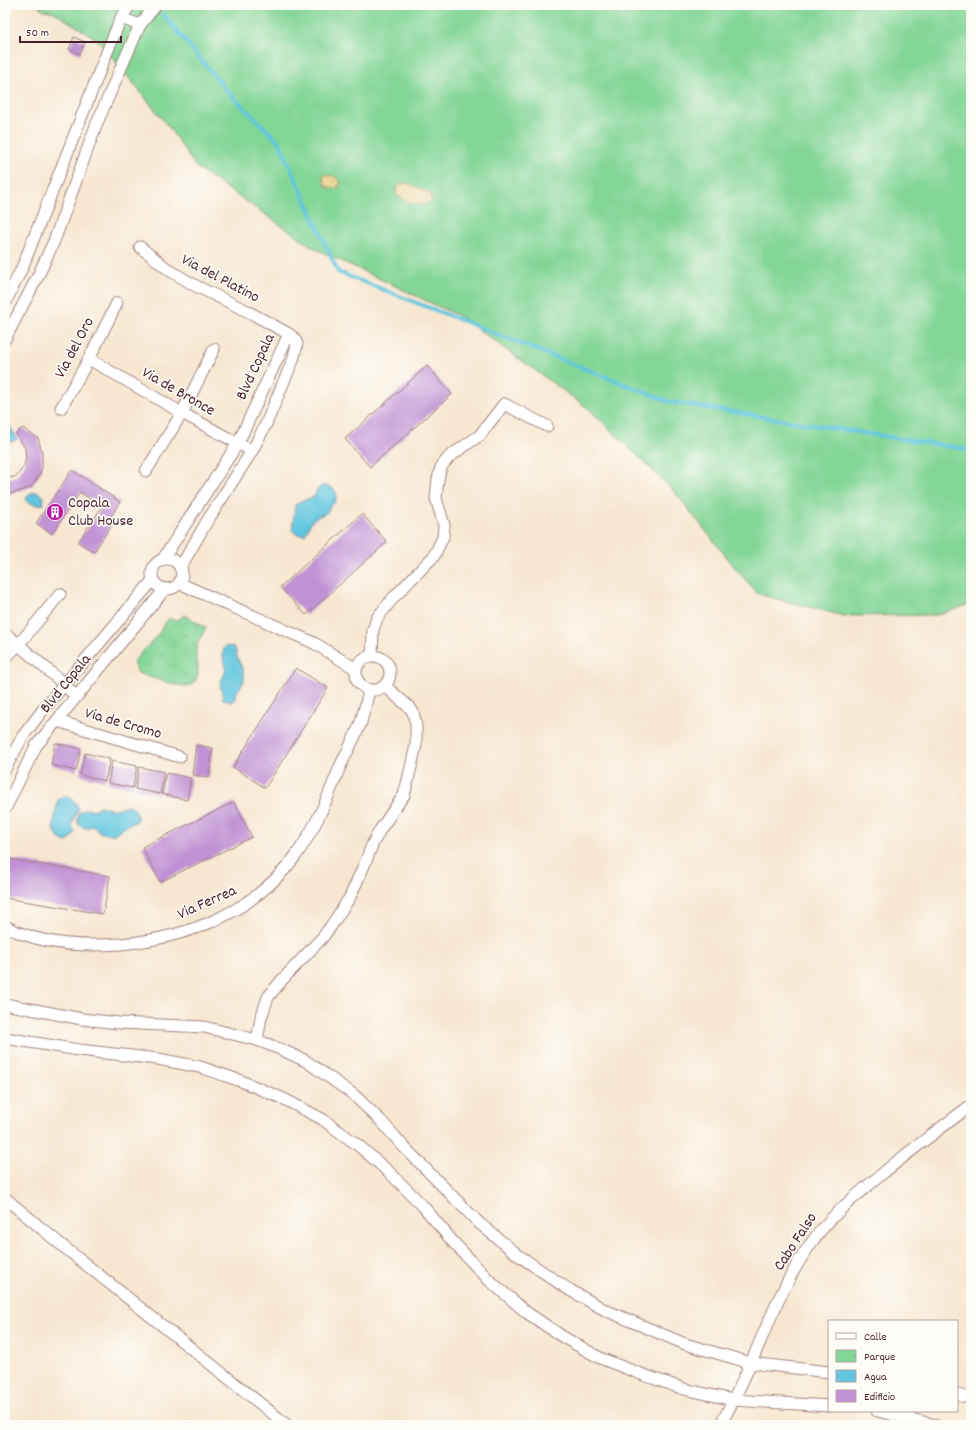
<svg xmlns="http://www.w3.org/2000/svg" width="976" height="1430" viewBox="0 0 976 1430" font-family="Dekko,sans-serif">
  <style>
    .grass { fill: #84d697; stroke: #677a61 }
    .sand { fill: url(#sand-dots); stroke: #9c7c64 }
    .park { fill: url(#park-tufts); stroke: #677a61 }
    .water { fill: #62c6df; stroke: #567285 }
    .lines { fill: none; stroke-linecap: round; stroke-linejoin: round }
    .stream { stroke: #62c6df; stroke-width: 4 }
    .building { fill: #c091d4 }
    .minor-casing { stroke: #a0837e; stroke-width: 13 }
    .minor { stroke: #fff; stroke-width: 11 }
    .labels { text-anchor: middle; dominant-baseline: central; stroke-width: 3.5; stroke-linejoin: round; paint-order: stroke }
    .street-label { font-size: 16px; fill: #4a1f2b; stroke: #fdfcf7 }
    .poi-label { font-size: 16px; fill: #4a1f2b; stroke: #fdfcf7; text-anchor: start }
  </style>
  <defs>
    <pattern id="sand-dots" width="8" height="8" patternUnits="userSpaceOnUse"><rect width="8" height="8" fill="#eeda9e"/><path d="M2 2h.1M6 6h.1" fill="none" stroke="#cebb88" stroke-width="1.8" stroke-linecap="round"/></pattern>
    <pattern id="park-tufts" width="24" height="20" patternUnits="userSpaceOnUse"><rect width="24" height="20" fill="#84d697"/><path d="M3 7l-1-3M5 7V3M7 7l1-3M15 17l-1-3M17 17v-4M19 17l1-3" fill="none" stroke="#74b782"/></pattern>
  </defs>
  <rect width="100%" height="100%" fill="#fdfcf7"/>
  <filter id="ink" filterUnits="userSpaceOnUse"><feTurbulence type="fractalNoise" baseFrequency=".025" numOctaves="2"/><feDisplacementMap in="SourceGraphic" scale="8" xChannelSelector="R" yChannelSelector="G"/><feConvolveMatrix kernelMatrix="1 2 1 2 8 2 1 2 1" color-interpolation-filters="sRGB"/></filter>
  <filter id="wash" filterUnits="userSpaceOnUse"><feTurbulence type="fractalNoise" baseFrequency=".012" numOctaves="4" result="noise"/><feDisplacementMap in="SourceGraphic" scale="16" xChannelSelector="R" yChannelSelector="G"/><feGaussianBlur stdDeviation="0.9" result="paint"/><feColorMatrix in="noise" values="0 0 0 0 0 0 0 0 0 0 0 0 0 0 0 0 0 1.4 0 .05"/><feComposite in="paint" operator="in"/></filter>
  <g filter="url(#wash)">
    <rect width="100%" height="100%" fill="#f7e7d1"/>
    <polygon class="grass" points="35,5 971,5 971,604 937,615 844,616 758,594 737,570 673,490 589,409 461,317 314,248 196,167 168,126 98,40 54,12 44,10"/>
    <g class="sand">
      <path d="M 324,175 C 331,174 337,177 340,182 L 340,186 L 334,189 L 327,187 L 323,181 Z"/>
      <path d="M 404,183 L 410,184 L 430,193 L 432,202 C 419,207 406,204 396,194 L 396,190 L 400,184 Z"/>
    </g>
    <path class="park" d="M 185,615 L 206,628 C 200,638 195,645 196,657 C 197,661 198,665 198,670 C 198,677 195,685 187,686 C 175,686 150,677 138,673 L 133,662 L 157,636 L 168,619 L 177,620 Z"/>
    <g class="water">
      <polygon points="5,424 10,427 17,439 5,445"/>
      <path d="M 321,486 C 333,486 339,490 335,502 L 330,506 C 326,518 319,513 313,520 C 309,524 308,530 305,535 L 296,534 L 292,530 L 295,505 L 301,501 L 314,497 L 317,490 Z"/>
      <polygon points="38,492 43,496 44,504 37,505 27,502 26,498 31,493"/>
      <path d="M 227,646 L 234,647 C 237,652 236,655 238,659 C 241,666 247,675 243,683 C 240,689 235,692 235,699 L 231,702 L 223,699 L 220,682 C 233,663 219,663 224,648 Z"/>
      <path d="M 64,796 C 71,796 76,802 79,809 L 74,818 L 72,825 L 75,833 L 70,840 L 66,842 L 58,838 L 53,827 L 58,800 Z"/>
      <path d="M 129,805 C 136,810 138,813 137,821 C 133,823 129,824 125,826 C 113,834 117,837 99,832 L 95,826 L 92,826 L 86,828 L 79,825 L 77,820 L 79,813 L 85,809 L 94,810 L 99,806 C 105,807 111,810 116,809 C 121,808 125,806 129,805 Z"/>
    </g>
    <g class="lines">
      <polyline class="stream" points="163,14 226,90 279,142 338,272 670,402 971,450"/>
    </g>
    <g id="blocks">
      <g class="building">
        <polygon points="74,37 85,42 80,54 69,49"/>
        <polygon points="427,366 452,394 370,467 345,439"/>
        <polygon points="22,428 38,438 42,452 42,468 39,476 31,487 20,491 5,495 5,479 17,476 24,466 26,458 25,448 16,434"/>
        <polygon points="72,470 120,502 110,518 114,521 94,552 78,542 102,507 80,492 52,534 36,523"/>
        <polygon points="362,514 387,542 306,615 280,587"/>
        <polygon points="296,668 328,688 265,788 233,767"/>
        <polygon points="55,743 81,749 76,771 51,765"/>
        <polygon points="196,745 213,748 209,777 192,775"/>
        <polygon points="85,753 110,759 105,781 80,775"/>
        <polygon points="112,761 137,766 133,788 108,783"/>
        <polygon points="139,767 164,772 160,794 135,789"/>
        <polygon points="166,773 191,778 187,800 162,794"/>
        <polygon points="234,802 252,837 160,882 142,847"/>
        <polygon points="8,859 110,876 103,914 5,898 5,878"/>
      </g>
    </g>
  </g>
  <g filter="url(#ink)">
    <use href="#blocks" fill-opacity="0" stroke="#a0837e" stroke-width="1"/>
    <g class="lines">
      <defs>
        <g id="minor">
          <polyline points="121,18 140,25"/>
          <polyline points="140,247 169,270 194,285 247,311 289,334 294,338 297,344 293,360 266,424 252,451 206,523 180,568"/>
          <polyline points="5,303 22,268 111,42 121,18 130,5"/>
          <polyline points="5,339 38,276 54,241 97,123 127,54 140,25 156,5"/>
          <polyline points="89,359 182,413 252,451"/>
          <polyline points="61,408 89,359 117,303"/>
          <polyline points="146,471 182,413 214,349"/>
          <polyline points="163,559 238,443 289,334"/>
          <circle cx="167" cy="574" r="15"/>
          <polyline points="179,583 314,643 356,669"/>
          <polyline points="5,633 65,685 76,697"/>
          <polyline points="372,655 373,630 377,618 394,597 434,556 443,537 444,525 436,498 438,479 441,467 449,457 480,435 504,404 547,426"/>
          <circle cx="373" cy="673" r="17"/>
          <polyline points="5,658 19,644 60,594"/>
          <polyline points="57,721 180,757"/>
          <polyline points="5,769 23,736 42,711 153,580"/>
          <polyline points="5,809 36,746 165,589"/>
          <path d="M 5,926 C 40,945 82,947 120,944 C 188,938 252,913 294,858 C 314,831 327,800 339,769 C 346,753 355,738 361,722 C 364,711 367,700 369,690"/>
          <polyline points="5,1004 82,1019 119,1023 204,1027 257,1040 280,1049 306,1061 354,1095 381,1121 404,1147 479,1223 518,1255 568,1289 605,1310 685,1344 751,1363 829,1372"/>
          <polyline points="5,1038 79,1050 158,1059 200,1067 241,1081 284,1099 322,1119 359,1146 389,1172 422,1205 454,1243 489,1280 526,1312 563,1337 600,1358 638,1373 684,1389 733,1400 829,1406"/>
          <polyline points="257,1040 261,1018 268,997 282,980 322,938 331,926 350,897 366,861 372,845 380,830 404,795 408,780 416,745 416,725 413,712 410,708 385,686"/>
          <polyline points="5,1198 59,1243 287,1425"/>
          <polyline points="957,1395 971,1398"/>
          <polyline points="877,1411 936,1425"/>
          <path d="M 720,1425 C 754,1368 771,1301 809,1246 C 829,1217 855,1196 882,1174 C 911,1150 941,1128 971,1105"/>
        </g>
      </defs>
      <use href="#minor" class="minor-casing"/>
      <use href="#minor" class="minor"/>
    </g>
  </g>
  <defs>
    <symbol id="building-disc" viewBox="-11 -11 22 22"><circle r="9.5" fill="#b5179e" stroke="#fdfcf7"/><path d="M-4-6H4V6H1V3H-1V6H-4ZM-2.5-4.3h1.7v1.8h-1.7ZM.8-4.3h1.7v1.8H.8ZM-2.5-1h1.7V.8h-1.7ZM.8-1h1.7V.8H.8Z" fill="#fff"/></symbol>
  </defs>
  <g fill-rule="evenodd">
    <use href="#building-disc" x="45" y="502" width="20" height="20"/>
  </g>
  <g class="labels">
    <g class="street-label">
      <text transform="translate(220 279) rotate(28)">Via del Platino</text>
      <text transform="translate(75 348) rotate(-62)">Via del Oro</text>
      <text transform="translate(256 367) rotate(-65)">Blvd Copala</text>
      <text transform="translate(178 392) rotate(30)">Via de Bronce</text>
      <text transform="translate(66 684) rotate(-51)">Blvd Copala</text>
      <text transform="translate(123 724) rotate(16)">Via de Cromo</text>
      <text transform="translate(207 903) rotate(-24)">Via Ferrea</text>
      <text transform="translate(796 1242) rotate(-57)">Cabo Falso</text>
    </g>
    <g class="poi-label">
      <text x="68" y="503">Copala<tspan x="68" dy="18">Club House</tspan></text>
    </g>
  </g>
  <rect width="976" height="1430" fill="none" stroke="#fdfcf7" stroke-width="20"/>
  <rect x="828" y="1320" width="130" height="92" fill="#fdfcf7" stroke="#b5a4a5"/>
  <rect x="836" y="1333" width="20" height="6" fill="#ffffff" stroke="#b5a4a5"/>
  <text x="864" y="1340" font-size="12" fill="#4a1f2b">Calle</text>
  <rect x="836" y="1350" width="20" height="12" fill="url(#park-tufts)" stroke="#b5a4a5"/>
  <text x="864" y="1360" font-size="12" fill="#4a1f2b">Parque</text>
  <rect x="836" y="1370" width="20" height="12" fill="#62c6df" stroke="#b5a4a5"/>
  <text x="864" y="1380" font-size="12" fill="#4a1f2b">Agua</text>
  <rect x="836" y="1390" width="20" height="12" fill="#c091d4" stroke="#b5a4a5"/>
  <text x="864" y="1400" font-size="12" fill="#4a1f2b">Edificio</text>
  <path d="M20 36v6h101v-6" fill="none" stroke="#4a1f2b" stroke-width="2"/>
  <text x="26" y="36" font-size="12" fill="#4a1f2b" stroke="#fdfcf7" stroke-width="3" paint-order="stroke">50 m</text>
</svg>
